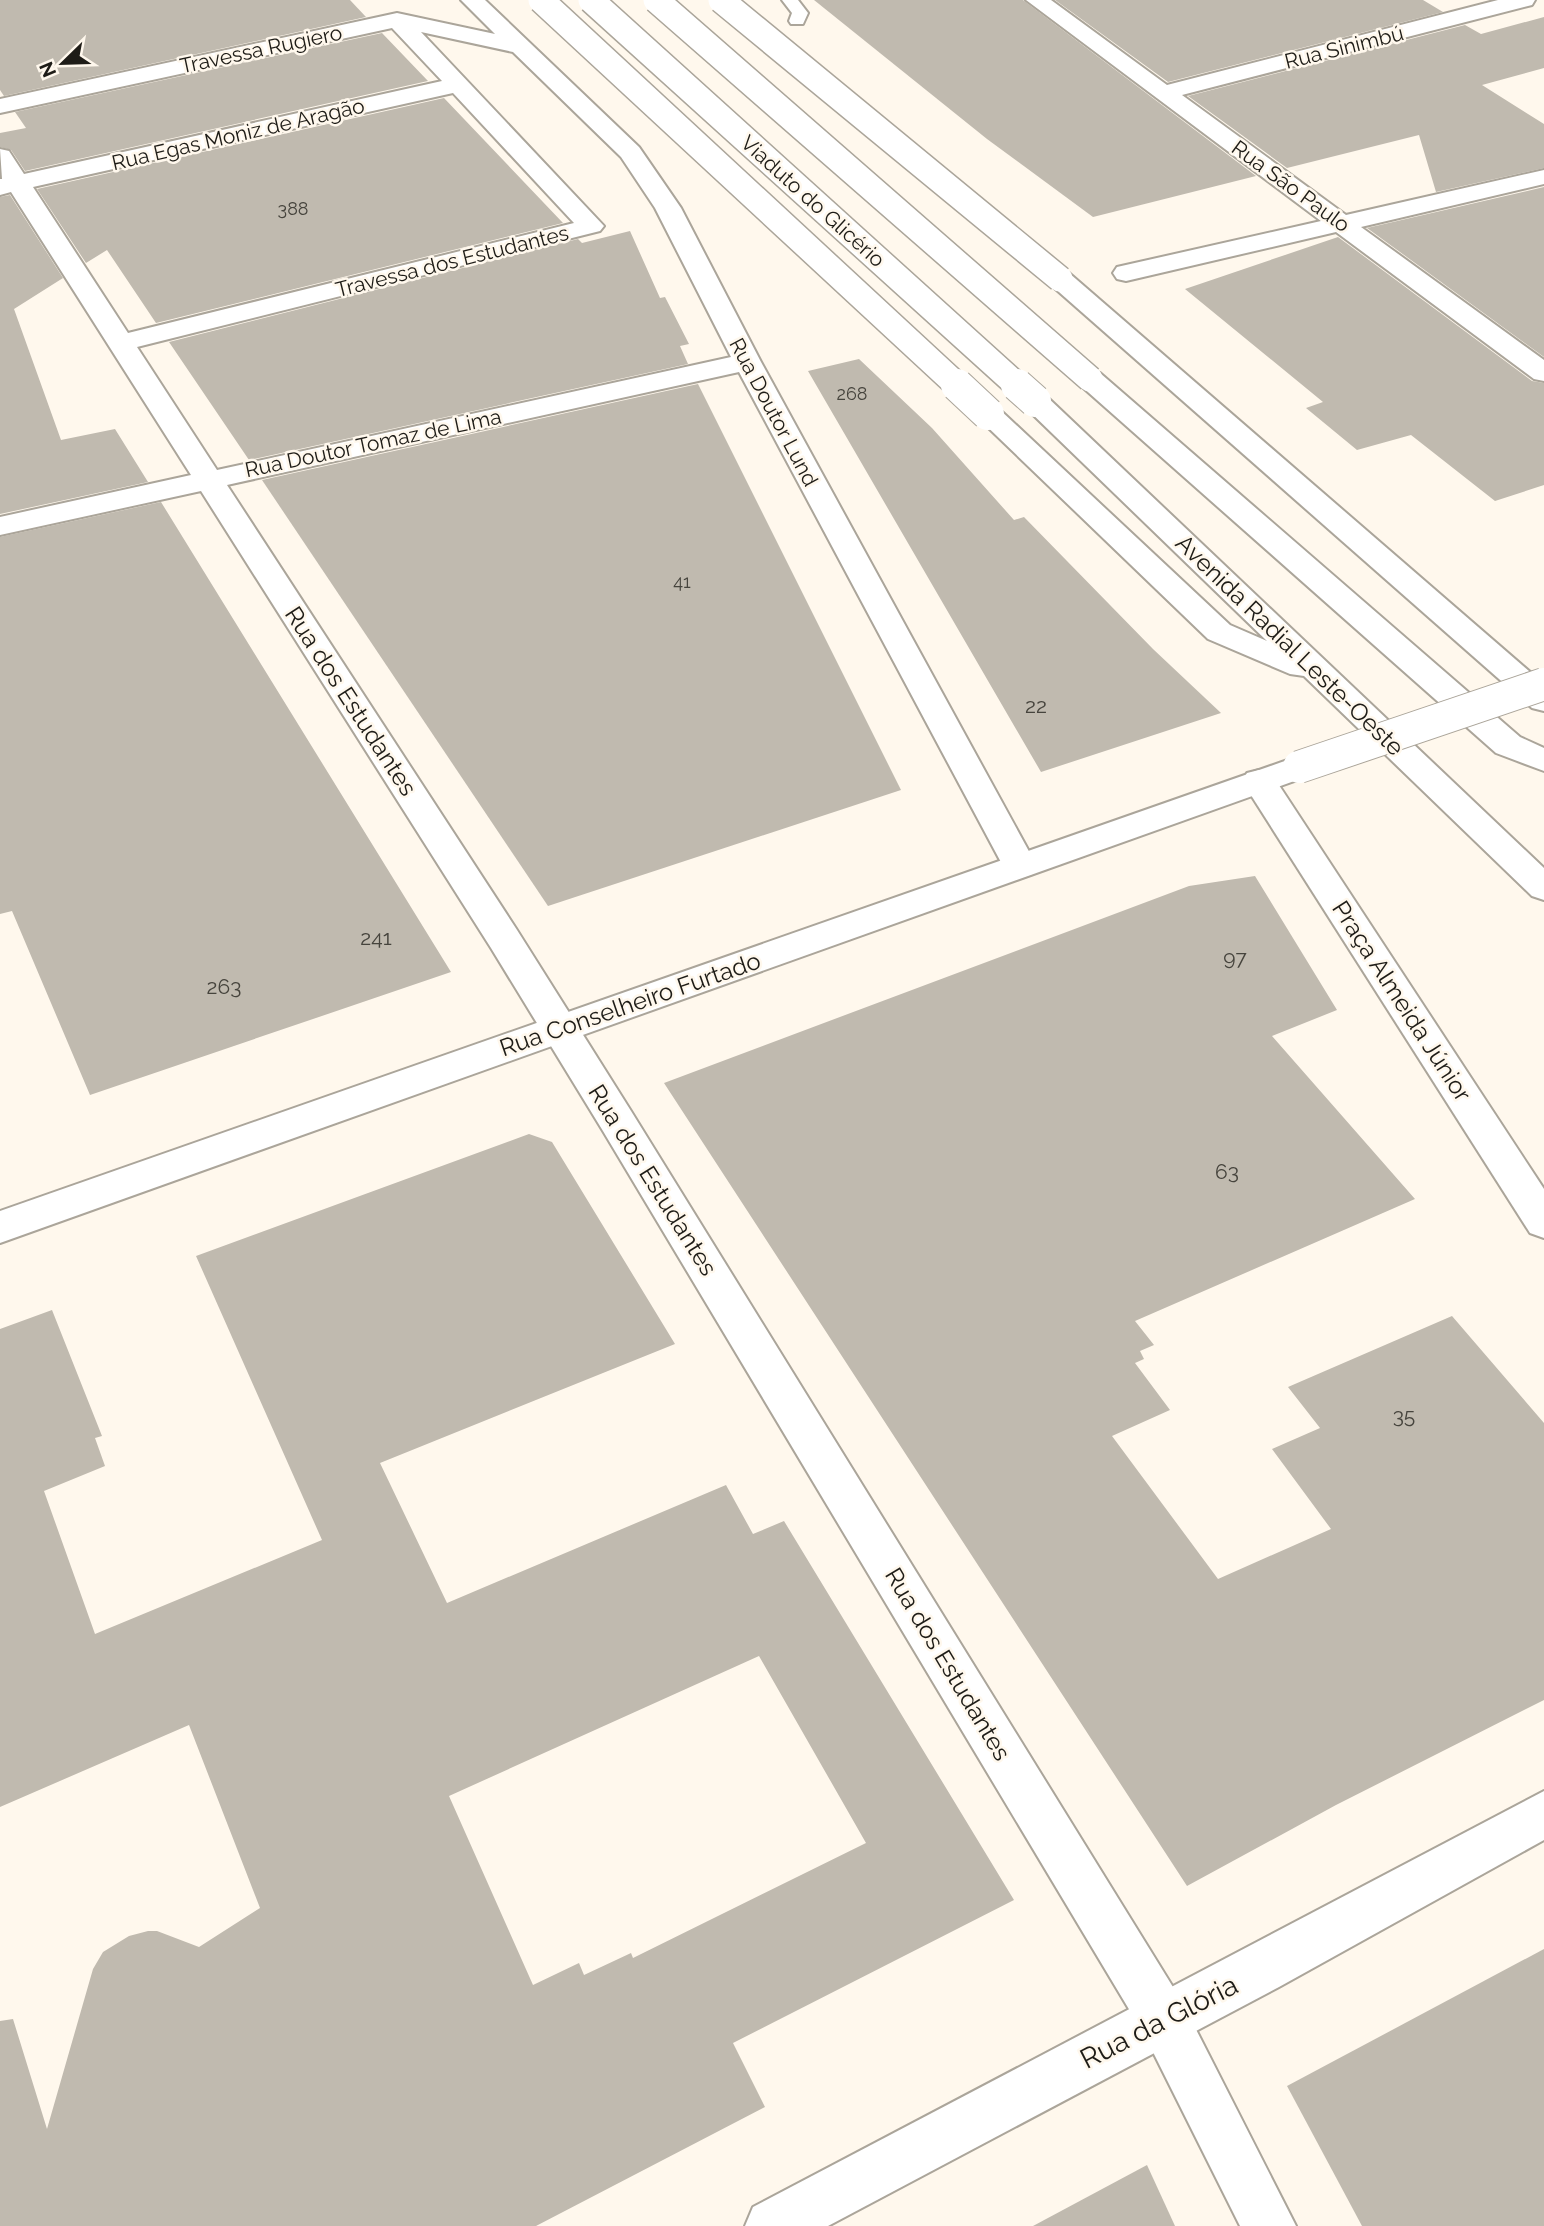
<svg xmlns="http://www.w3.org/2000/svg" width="1544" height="2226" viewBox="0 0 1544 2226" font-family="Raleway,sans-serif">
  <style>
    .building { fill: #c0baaf; fill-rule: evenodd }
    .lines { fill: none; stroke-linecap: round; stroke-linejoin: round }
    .service-casing { stroke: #aba59a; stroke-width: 4 }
    .minor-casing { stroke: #aba59a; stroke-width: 4 }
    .tertiary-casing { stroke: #aba59a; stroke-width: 4 }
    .trunk-casing { stroke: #aba59a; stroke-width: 4 }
    .service { fill: #fff; fill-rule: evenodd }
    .minor { fill: #fff; fill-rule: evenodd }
    .tertiary { fill: #fff; fill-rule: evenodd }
    .trunk { fill: #fff; fill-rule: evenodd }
    .tertiary-bridge-casing { stroke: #aba59a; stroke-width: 34; stroke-linecap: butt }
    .trunk-bridge-far1-casing { stroke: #aba59a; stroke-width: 28; stroke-linecap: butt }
    .trunk-bridge-casing { stroke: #aba59a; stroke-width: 34; stroke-linecap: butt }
    .tertiary-bridge { stroke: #fff; stroke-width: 32 }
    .trunk-bridge-far1 { stroke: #fff; stroke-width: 25 }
    .trunk-bridge { stroke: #fff; stroke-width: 32 }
    .labels { text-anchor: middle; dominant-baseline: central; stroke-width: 5; stroke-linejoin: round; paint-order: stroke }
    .far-number-label { font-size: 18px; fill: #46443d }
    .far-street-label { font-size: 21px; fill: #1e1c17; stroke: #fff8ed }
    .number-label { font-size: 21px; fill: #46443d }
    .street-label { font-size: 24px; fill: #1e1c17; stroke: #fff8ed }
    .near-street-label { font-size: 28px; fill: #1e1c17; stroke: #fff8ed }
  </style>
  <rect width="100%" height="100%" fill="#fff8ed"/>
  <g class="building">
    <polygon points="0,0 350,0 366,17 4,96 0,90"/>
    <polygon points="814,0 1023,0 1256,176 1093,217 987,139"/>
    <polygon points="1055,0 1423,0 1443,12 1168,82"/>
    <polygon points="1544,17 1544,68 1482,85 1544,124 1544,168 1436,192 1419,135 1287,168 1188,96 1465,25 1481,34"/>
    <polygon points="382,33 428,81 25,171 11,150 0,147 0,133 26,128 15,112"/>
    <polygon points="444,98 563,223 156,323 107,250 86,263 37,189"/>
    <polygon points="1544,187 1544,357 1367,228"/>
    <polygon points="10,195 63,278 14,309 61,440 115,429 148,482 0,514 0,197"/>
    <polygon points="630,231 660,298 665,297 689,344 680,346 688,364 249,460 169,342 578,239 582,243"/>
    <polygon points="1338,237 1532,381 1544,383 1544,485 1495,501 1411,435 1357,450 1306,408 1323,402 1185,289"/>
    <polygon points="859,359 932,428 1014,520 1024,517 1153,649 1221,713 1041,772 808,371"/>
    <polygon points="698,384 901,790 548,906 262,480"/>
    <polygon points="161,502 451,972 90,1095 12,911 0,914 0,537"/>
    <polygon points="1255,876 1337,1010 1272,1036 1415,1199 1135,1321 1154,1345 1140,1351 1144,1359 1135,1363 1170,1410 1112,1436 1218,1579 1331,1529 1272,1449 1320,1428 1288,1387 1452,1316 1544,1423 1544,1700 1336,1805 1187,1886 664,1083 1189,886"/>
    <path d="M 529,1134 L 552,1142 L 675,1344 L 380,1463 L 447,1603 L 726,1485 L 753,1534 L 784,1521 L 1014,1900 L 733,2043 L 765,2107 L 536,2226 L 0,2226 L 0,2021 L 13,2019 L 47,2129 L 93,1969 L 103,1952 L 129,1936 L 148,1931 L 157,1931 L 199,1947 L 260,1908 L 189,1725 L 0,1807 L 0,1329 L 52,1310 L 102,1436 L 95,1438 L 105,1466 L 44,1491 L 95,1634 L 322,1540 L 196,1256 ZM 759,1656 L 866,1843 L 633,1958 L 631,1953 L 584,1975 L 579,1963 L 533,1985 L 449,1796 Z"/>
    <polygon points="1544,1949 1544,2226 1362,2226 1287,2086"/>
    <polygon points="1147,2165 1175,2226 1033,2226"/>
  </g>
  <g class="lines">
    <defs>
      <polygon id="service" points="782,0 798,0 808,13 803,24 791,24 789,21 792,13"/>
      <g id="minor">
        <path d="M 461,0 L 485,0 L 639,147 L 681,208 L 761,362 L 1037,866 L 1032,874 L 1020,878 L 1008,874 L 1003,866 L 739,372 L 227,485 L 517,930 L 631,1111 L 1181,2000 L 1296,2226 L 1240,2226 L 1145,2036 L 603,1131 L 491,948 L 201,491 L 0,535 L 0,517 L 191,475 L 11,192 L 0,195 L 0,179 L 2,179 L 0,149 L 9,151 L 24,174 L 442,81 L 392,28 L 0,113 L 0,99 L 397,13 L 495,34 ZM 421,32 L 513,52 L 621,157 L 655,208 L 731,357 L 217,470 L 137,347 L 600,231 L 604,226 ZM 453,93 L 574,223 L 128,333 L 33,187 Z"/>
        <polygon points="1026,0 1051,0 1167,85 1498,0 1535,0 1532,5 1182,95 1346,215 1544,170 1544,184 1361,227 1544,360 1544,381 1534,379 1336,232 1126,281 1117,279 1113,273 1117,267 1321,221"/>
        <polygon points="1259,770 1271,773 1544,1189 1544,1238 1530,1233 1242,781 1247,773"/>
      </g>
      <g id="tertiary">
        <polygon points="1299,756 1311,759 1316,767 1311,775 0,1243 0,1211"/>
        <polygon points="1544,1791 1544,1840 1279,1987 828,2226 745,2226 753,2207"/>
      </g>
      <g id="trunk">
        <polygon points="1060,271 1069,273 1544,684 1544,711 1532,708 1051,285 1047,279 1051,273"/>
        <polygon points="1090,371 1100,373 1520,737 1544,748 1544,771 1496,753 1080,385 1076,379 1080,373"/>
        <polygon points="1035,393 1045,395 1544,868 1544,900 1532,896 1304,676 1290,674 1208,639 974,414 978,408 988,405 998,408 1230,625 1267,641 1025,407 1021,401 1025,395"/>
      </g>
    </defs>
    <use href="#service" class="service-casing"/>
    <use href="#minor" class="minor-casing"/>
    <use href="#tertiary" class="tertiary-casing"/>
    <use href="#trunk" class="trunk-casing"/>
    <use href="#service" class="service"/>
    <use href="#minor" class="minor"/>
    <use href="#tertiary" class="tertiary"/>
    <use href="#trunk" class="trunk"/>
    <defs>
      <polyline id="tertiary-bridge" points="1299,767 1544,684"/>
      <g id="trunk-bridge-far1">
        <polyline points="541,0 959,387"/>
        <polyline points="591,0 1019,387"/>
        <polyline points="656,0 1090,379"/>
        <polyline points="721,0 1060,279"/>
      </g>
      <g id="trunk-bridge">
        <polyline points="957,385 988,414"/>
        <polyline points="1017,385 1035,401"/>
      </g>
    </defs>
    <use href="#tertiary-bridge" class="tertiary-bridge-casing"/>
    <use href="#trunk-bridge-far1" class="trunk-bridge-far1-casing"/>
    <use href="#trunk-bridge" class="trunk-bridge-casing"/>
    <use href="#tertiary-bridge" class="tertiary-bridge"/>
    <use href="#trunk-bridge-far1" class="trunk-bridge-far1"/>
    <use href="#trunk-bridge" class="trunk-bridge"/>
  </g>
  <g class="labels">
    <g class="far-number-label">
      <text x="293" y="208">388</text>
      <text x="852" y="393">268</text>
      <text x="682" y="581">41</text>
    </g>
    <g class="far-street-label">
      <text transform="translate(1344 47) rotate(-14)">Rua Sinimbú</text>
      <text transform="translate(261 49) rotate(-12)">Travessa Rugiero</text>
      <text transform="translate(238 134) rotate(-13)">Rua Egas Moniz de Aragão</text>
      <text transform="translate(1291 186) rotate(36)">Rua São Paulo</text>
      <text transform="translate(813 201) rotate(42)">Viaduto do Glicério</text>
      <text transform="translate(452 261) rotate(-14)">Travessa dos Estudantes</text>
      <text transform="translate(774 412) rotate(62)">Rua Doutor Lund</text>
      <text transform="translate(373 443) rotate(-12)">Rua Doutor Tomaz de Lima</text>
    </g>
    <g class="number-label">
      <text x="1036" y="705">22</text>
      <text x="376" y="937">241</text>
      <text x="1235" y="957">97</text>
      <text x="224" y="986">263</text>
      <text x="1227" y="1171">63</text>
      <text x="1404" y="1415">35</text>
    </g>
    <g class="street-label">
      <text transform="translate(1290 645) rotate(44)">Avenida Radial Leste-Oeste</text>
      <text transform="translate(351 701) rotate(57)">Rua dos Estudantes</text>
      <text transform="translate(1402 1001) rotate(57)">Praça Almeida Júnior</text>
      <text transform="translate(630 1004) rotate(-19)">Rua Conselheiro Furtado</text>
      <text transform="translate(653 1180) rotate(58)">Rua dos Estudantes</text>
      <text transform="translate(948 1664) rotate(59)">Rua dos Estudantes</text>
    </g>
    <g class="near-street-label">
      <text transform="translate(1159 2022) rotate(-27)">Rua da Glória</text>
    </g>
  </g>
  <g transform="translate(63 63) rotate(247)" stroke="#fff8ed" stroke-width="5" paint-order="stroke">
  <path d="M0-5L12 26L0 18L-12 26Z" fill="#1e1c17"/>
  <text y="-10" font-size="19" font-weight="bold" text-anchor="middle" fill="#1e1c17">N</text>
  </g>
</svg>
